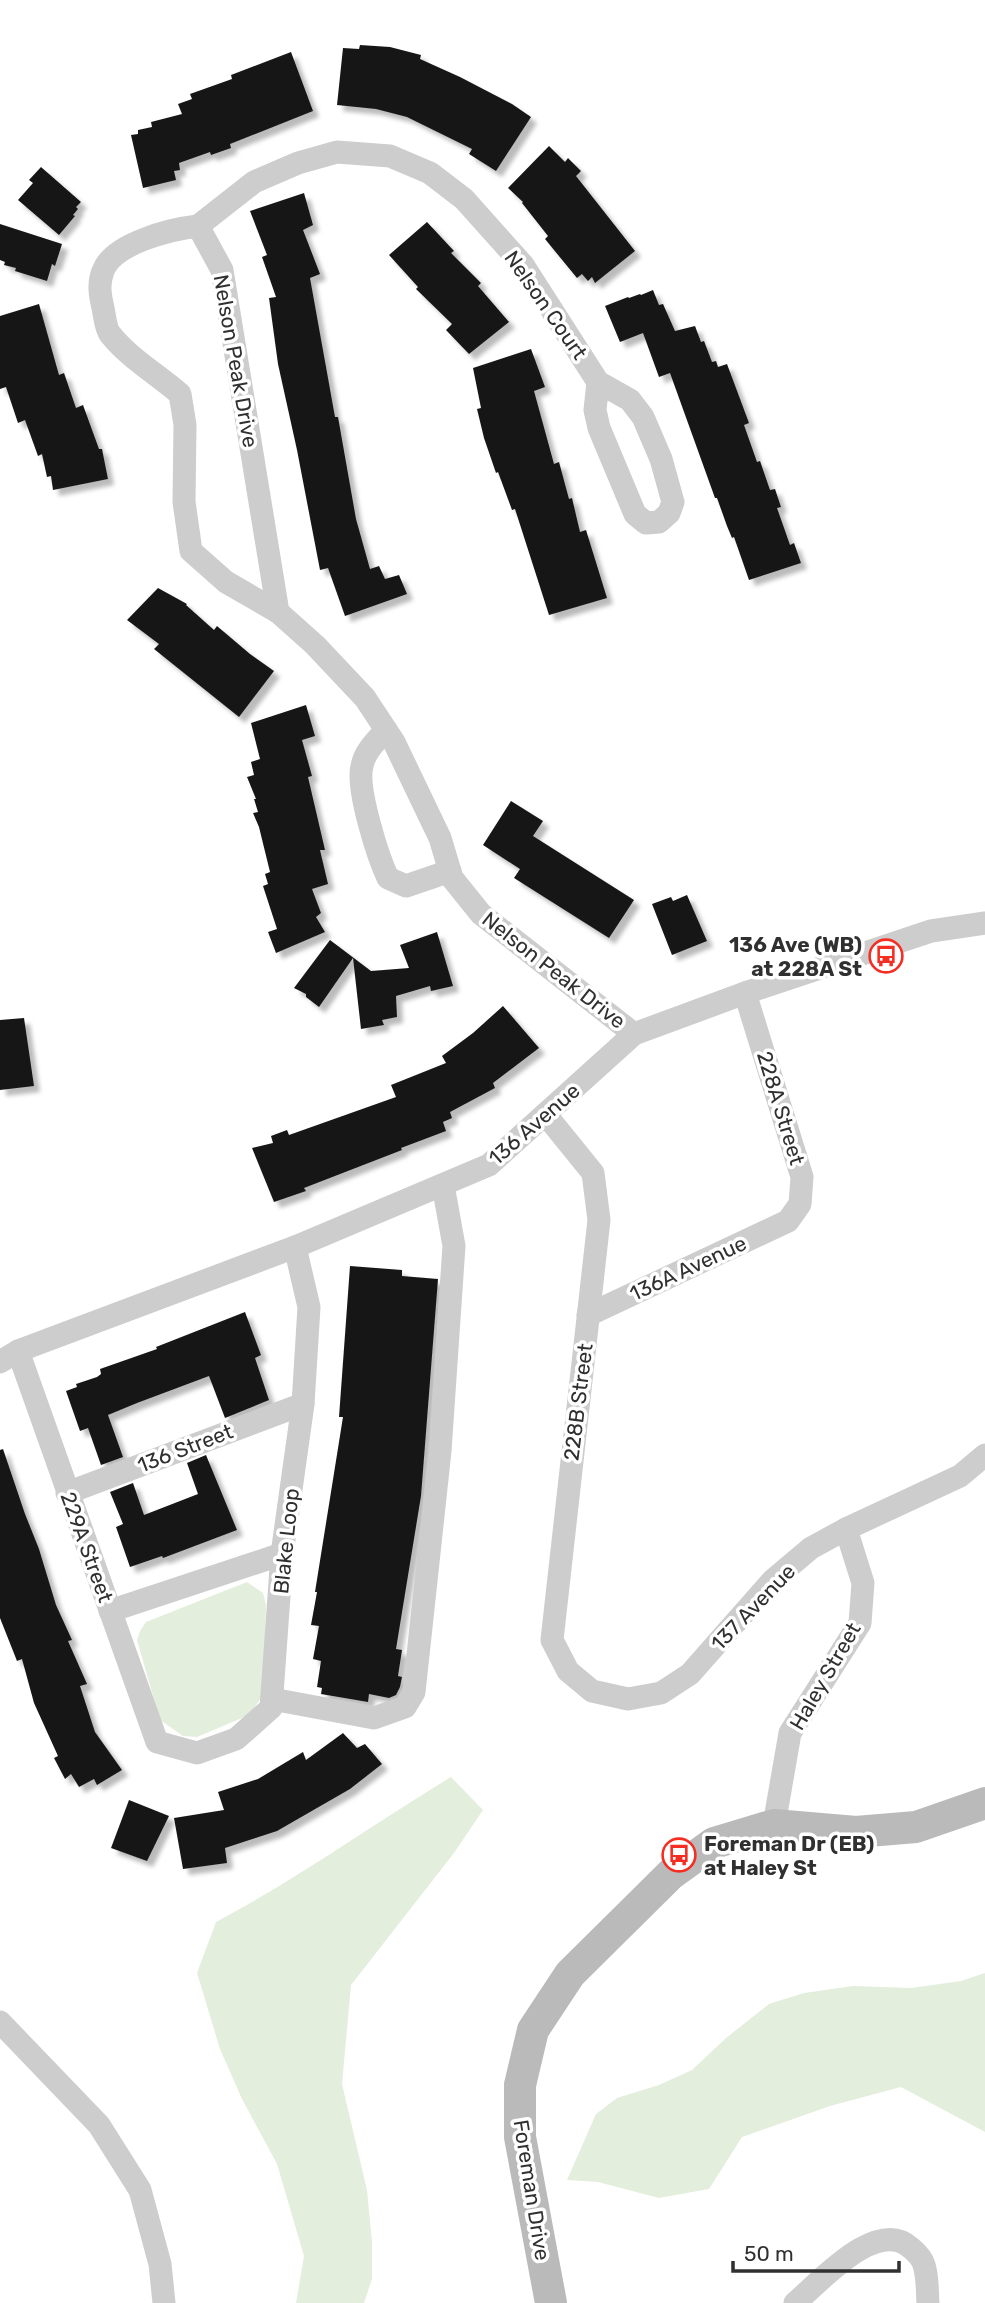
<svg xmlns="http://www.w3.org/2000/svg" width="985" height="2303" viewBox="0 0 985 2303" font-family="Rubik,sans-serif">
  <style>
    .green { fill: #e3eedc }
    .building { fill: #171717; filter: url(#shadow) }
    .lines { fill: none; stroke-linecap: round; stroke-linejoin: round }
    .street { stroke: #cdcdcd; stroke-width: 23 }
    .secondary { stroke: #bababa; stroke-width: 32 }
    .labels { text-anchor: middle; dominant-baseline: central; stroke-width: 7; stroke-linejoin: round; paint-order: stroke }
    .street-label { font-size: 21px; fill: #303030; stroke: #fff }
    .poi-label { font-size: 21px; font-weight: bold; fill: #303030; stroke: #fff; text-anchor: end }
  </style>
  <defs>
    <filter id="shadow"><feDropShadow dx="6" dy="6" stdDeviation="2" flood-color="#0004"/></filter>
  </defs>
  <rect width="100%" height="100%" fill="#fff"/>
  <g class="green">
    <polygon points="247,1582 263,1593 266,1605 264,1691 261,1698 249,1715 197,1737 183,1736 160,1720 137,1640 140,1631 146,1622"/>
    <path d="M 451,1777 L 483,1810 L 454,1853 L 351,1985 L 342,2084 L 367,2190 L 372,2242 L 372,2279 L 364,2303 L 296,2303 L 304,2256 L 277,2164 L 242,2099 L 220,2049 L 197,1973 L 216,1922 C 297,1879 372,1825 451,1777 Z"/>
    <polygon points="985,1973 985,2132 901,2087 830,2106 742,2137 709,2189 659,2198 598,2182 567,2180 596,2114 617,2098 659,2085 692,2070 726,2038 769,2004 804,1993 853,1986 911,1988 961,1981"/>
  </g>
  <g class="building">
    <polygon points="360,45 390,47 421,55 420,59 460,77 512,104 531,117 496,171 469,154 472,149 407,117 376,109 337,105 343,48 359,49"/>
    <polygon points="291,52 313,111 230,144 231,148 211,155 210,152 179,163 180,170 174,171 176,180 143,188 131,135 138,134 138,130 152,127 151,122 182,114 178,104 192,99 190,94 232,79 231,75"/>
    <polygon points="549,146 565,162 568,158 581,171 576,176 635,251 595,283 592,277 588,281 582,274 577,278 545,239 548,236 522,203 523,202 508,188"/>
    <polygon points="41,167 81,202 76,207 78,209 73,215 75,216 59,235 18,200 33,183 29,180"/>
    <polygon points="304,193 313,225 303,230 320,274 310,278 335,417 338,417 356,519 370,569 379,566 385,579 399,575 407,594 345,616 328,568 320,570 297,450 278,364 269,298 276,297 262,257 267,255 250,211"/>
    <polygon points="427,222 454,251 451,253 481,283 478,286 509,322 469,354 446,330 452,324 416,289 418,287 389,255"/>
    <polygon points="0,224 62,244 55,266 52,264 47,281 15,271 16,268 4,265 5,262 0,260"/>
    <polygon points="653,290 659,305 663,304 675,331 695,326 701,342 704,341 712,362 716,361 718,367 727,364 749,423 744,425 757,462 760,461 770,490 775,489 781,507 777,508 790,545 794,543 801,563 749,580 734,537 732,538 727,526 717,498 715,498 670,373 659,377 643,333 620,342 605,306 628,297 629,298 640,294 641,295"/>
    <polygon points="39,304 59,375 64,373 76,408 83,405 99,449 102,449 108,479 53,490 51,476 47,477 42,454 38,456 25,420 18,423 6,387 0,389 0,316"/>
    <polygon points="531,349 545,387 534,391 554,464 559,462 569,499 572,498 580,532 586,530 607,598 549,615 515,509 512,510 498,472 496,473 484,438 477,409 481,408 473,368"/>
    <polygon points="158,588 187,604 186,605 214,630 217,626 250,654 274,671 239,717 154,649 159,644 127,620"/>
    <polygon points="306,705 315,736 302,740 312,776 308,777 325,850 320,850 328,884 312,889 321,913 316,917 325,932 276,953 268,932 277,929 263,886 268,884 265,874 270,872 259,827 253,813 258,812 254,799 256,799 247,777 254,775 251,762 260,759 251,723"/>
    <polygon points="511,801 543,821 533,836 634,900 609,938 514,878 520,869 483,845"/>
    <polygon points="687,895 707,941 672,955 652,904 671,897 673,901"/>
    <polygon points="437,932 453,986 431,991 430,986 396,996 397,1017 382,1020 384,1025 361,1029 353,958 319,1007 306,997 306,994 294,988 330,940 371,971 409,968 400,945"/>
    <polygon points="503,1006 539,1048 493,1083 495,1088 450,1112 452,1118 443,1122 446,1131 401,1148 402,1150 304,1188 306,1191 274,1202 252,1148 273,1143 271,1136 287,1130 289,1135 396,1097 391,1085 446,1063 442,1056 473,1033"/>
    <polygon points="24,1018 34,1086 0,1090 0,1020"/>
    <polygon points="350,1266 402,1270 402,1276 438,1279 421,1496 396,1649 402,1650 398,1676 402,1677 400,1687 396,1695 389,1698 369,1694 368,1702 321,1694 322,1688 317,1687 321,1661 313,1659 319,1626 311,1625 317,1592 315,1592 343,1417 339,1417"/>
    <polygon points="245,1312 261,1355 255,1358 269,1400 225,1418 209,1376 137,1403 108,1415 123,1457 101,1465 88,1428 80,1431 66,1391 77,1387 76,1384 97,1377 101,1374 100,1369 157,1349 156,1347"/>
    <polygon points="3,1449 25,1514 39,1549 56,1605 72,1640 68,1641 87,1684 80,1686 95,1732 122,1770 97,1785 94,1779 79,1787 71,1774 65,1779 54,1758 58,1756 34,1703 22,1659 17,1661 0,1618 0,1450"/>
    <polygon points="206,1455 237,1530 163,1558 162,1556 130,1567 116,1527 123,1524 110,1492 133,1483 144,1515 198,1494 187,1463"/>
    <polygon points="343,1733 357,1748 365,1744 382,1764 350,1789 277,1831 225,1848 227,1863 183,1869 174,1818 224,1810 218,1792 258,1779 303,1752 306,1760"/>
    <polygon points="129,1800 169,1816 147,1861 111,1848"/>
  </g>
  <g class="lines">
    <g class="street">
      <polyline points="198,226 222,270 278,612 315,645 365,698 394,742 440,838 452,878 481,914 634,1034"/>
      <polyline points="198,226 254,182 298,163 337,152 390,156 430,173 464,199 523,265 598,382 630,400 643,417 661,459 673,502 669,513 659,522 646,523 635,514 599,428 595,410 598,382"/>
      <path d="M 198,226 C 172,229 113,243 103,271 C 98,284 100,295 103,308 C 105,316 105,327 110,334 C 129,358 157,374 180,394 L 185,425 L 184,502 L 191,551 L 226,582 L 278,612"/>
      <path d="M 386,730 C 376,741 365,751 362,766 C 356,788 378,857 388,878 L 406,886 L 450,871"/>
      <polyline points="546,1115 593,1173 599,1220 552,1640 568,1671 592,1691 628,1699 661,1693 690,1674 773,1580 811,1548 846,1529 960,1476 985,1455"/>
      <polyline points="588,1315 788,1221 800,1204 802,1177 745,993"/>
      <polyline points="18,1351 157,1742 197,1753 236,1739 271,1708 282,1554 303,1404 309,1307 295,1247"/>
      <polyline points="0,1362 18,1351 295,1247 489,1165 634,1034 745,993 931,931 985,923"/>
      <polyline points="67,1493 303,1404"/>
      <polyline points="110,1611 282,1554"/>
      <polyline points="272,1699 374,1718 405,1707 414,1692 440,1451 454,1246 443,1185"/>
      <polyline points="774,1825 790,1733 860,1623 863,1583 846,1529"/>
      <polyline points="0,2022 99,2125 140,2190 160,2264 164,2303"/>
      <path d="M 795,2303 C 821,2281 877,2217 911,2248 C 917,2253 922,2258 924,2265 C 928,2277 927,2291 928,2303"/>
    </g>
    <polyline class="secondary" points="551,2303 520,2137 520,2085 533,2030 570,1974 671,1874 714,1843 774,1825 856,1832 916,1827 985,1803"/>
  </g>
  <defs>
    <symbol id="bus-ring" viewBox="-11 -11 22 22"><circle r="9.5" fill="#fff" stroke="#f52e23" stroke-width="1.5"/><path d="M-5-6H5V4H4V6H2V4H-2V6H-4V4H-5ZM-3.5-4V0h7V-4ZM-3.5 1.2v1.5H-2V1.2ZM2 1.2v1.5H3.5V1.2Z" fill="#f52e23"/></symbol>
  </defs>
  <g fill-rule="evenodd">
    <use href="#bus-ring" x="867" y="937" width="38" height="38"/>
    <use href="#bus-ring" x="660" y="1836" width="38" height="38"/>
  </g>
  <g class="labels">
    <g class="street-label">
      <text transform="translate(546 305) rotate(55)">Nelson Court</text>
      <text transform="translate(236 361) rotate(80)">Nelson Peak Drive</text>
      <text transform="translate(554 970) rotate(38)">Nelson Peak Drive</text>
      <text transform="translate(781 1108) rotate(73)">228A Street</text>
      <text transform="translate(534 1124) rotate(-41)">136 Avenue</text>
      <text transform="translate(688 1268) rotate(-25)">136A Avenue</text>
      <text transform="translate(578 1402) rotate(-83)">228B Street</text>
      <text transform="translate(185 1448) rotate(-21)">136 Street</text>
      <text transform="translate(286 1541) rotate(-84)">Blake Loop</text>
      <text transform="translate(87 1547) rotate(70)">229A Street</text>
      <text transform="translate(753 1607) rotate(-46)">137 Avenue</text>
      <text transform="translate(825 1676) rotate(-60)">Haley Street</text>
      <text transform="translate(532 2190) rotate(81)">Foreman Drive</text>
    </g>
    <g class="poi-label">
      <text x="862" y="944">136 Ave (WB)<tspan x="862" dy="24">at 228A St</tspan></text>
      <text x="704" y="1843" text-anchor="start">Foreman Dr (EB)<tspan x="704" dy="24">at Haley St</tspan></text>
    </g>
  </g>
  <path d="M733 2261v10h166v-10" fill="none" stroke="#303030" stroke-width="3.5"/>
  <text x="744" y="2261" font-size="21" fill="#303030" stroke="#ffffff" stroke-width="5" paint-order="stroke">50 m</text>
</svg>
